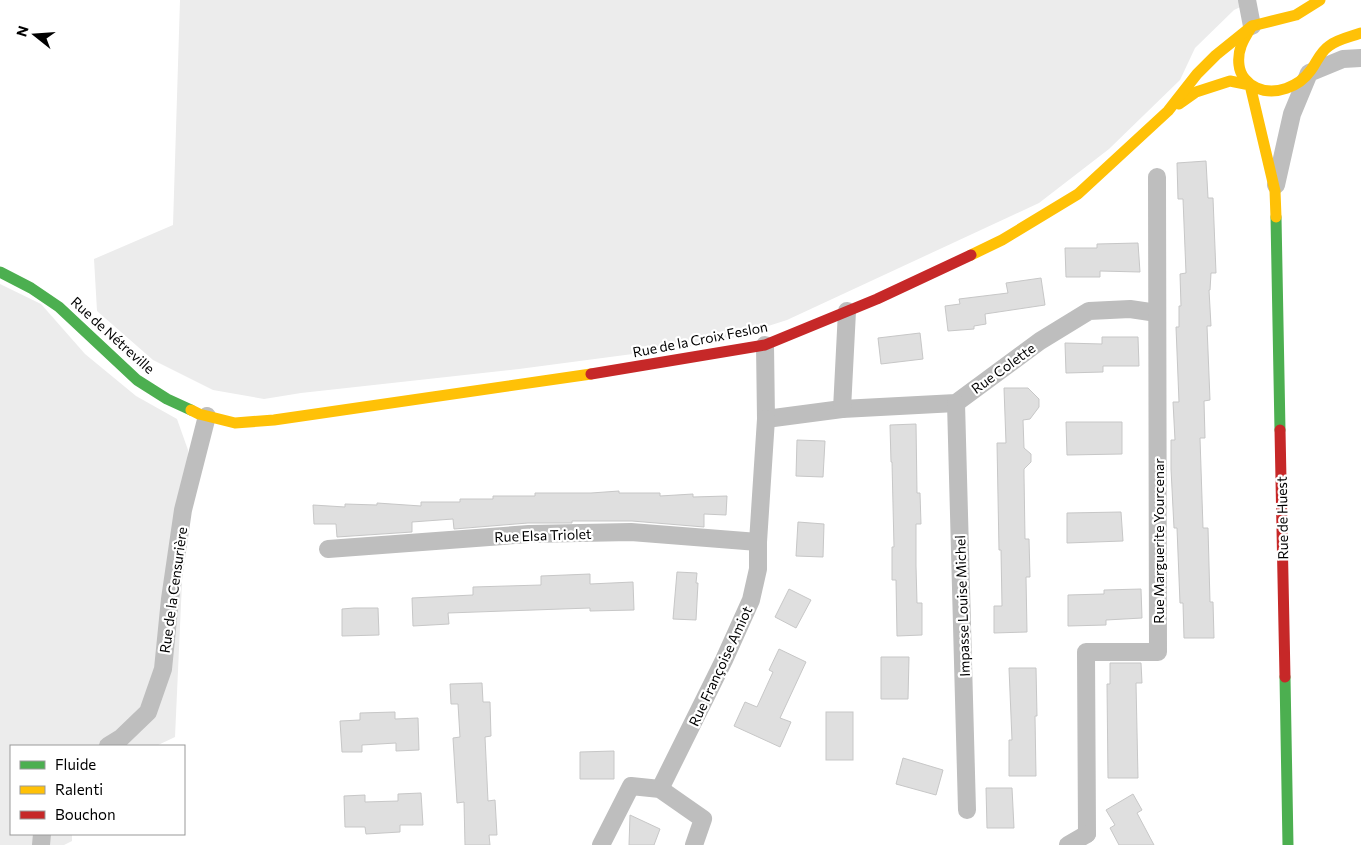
<svg xmlns="http://www.w3.org/2000/svg" width="1361" height="845" viewBox="0 0 1361 845" font-family="Commissioner,sans-serif">
  <style>
    .green { fill: #ececec }
    .building { fill: #dfdfdf; stroke: #c7c7c7 }
    .lines { fill: none; stroke-linecap: round; stroke-linejoin: round }
    .street { stroke: #bebebe; stroke-width: 18 }
    .fast { stroke: #4caf50; stroke-width: 11 }
    .slow { stroke: #ffc107; stroke-width: 11 }
    .jam { stroke: #c62828; stroke-width: 11 }
    .labels { text-anchor: middle; dominant-baseline: central; stroke-width: 4.5; stroke-linejoin: round; paint-order: stroke }
    .street-label { font-size: 14px; fill: #000; stroke: #fff }
  </style>
  <rect width="100%" height="100%" fill="#fff"/>
  <g class="green">
    <polygon points="180,0 1255,0 1234,10 1195,48 1180,80 1109,149 1039,203 787,320 716,343 519,369 301,393 264,399 213,390 153,360 97,311 94,259 173,225"/>
    <polygon points="0,284 41,304 85,354 136,396 177,419 188,450 175,737 156,746 11,746 11,834 72,834 72,841 64,845 0,845"/>
  </g>
  <g class="building">
    <polygon points="1206,161 1208,198 1213,198 1216,273 1211,273 1210,290 1209,290 1211,326 1207,326 1210,400 1204,401 1205,438 1200,438 1203,528 1208,528 1210,602 1213,602 1214,638 1184,638 1183,603 1180,603 1177,528 1174,528 1171,469 1171,440 1175,440 1173,402 1179,402 1176,327 1179,327 1179,306 1181,306 1180,274 1186,273 1183,199 1178,199 1177,163"/>
    <polygon points="1138,243 1140,272 1100,271 1100,277 1066,277 1065,248 1097,248 1097,244"/>
    <polygon points="1041,278 1045,305 985,314 986,324 974,326 974,329 948,331 945,306 960,304 959,299 1008,293 1006,283"/>
    <polygon points="920,333 923,359 881,364 878,338"/>
    <polygon points="1102,337 1138,337 1139,366 1103,366 1103,372 1066,373 1065,343 1102,344"/>
    <polygon points="1004,388 1028,388 1039,399 1039,407 1030,419 1023,420 1024,448 1031,454 1031,462 1024,469 1024,475 1025,539 1029,539 1030,577 1026,577 1027,632 994,633 994,606 1002,606 1001,550 999,550 997,443 1006,443"/>
    <polygon points="1066,422 1122,422 1122,454 1067,455"/>
    <polygon points="916,424 917,493 920,493 921,524 916,524 916,566 917,603 922,603 922,635 897,636 896,580 892,580 892,547 894,547 892,462 891,462 890,425"/>
    <polygon points="797,440 825,441 823,477 796,476"/>
    <polygon points="619,491 619,493 660,493 660,496 693,494 693,497 727,496 726,515 704,514 704,527 632,521 572,521 572,523 528,523 454,529 453,519 412,522 412,532 337,537 336,524 314,524 313,505 345,507 345,504 377,505 377,503 421,506 421,502 460,502 460,499 493,499 493,496 535,496 535,493 591,493"/>
    <polygon points="1121,512 1123,541 1067,543 1067,513"/>
    <polygon points="798,522 824,524 823,557 796,556"/>
    <polygon points="677,572 697,573 696,583 698,583 696,620 673,619"/>
    <polygon points="590,574 590,584 633,582 634,610 590,611 590,608 448,613 449,624 413,626 412,598 473,595 473,587 541,585 541,576"/>
    <polygon points="789,589 811,600 796,628 775,617"/>
    <polygon points="1141,589 1142,618 1106,620 1106,625 1068,626 1068,595 1104,594 1104,590"/>
    <polygon points="354,608 378,608 379,635 342,636 342,609"/>
    <polygon points="779,649 806,662 780,718 791,722 780,747 734,726 745,702 757,707 773,672 769,670"/>
    <polygon points="881,657 909,657 908,699 881,699"/>
    <polygon points="1110,663 1141,663 1142,683 1136,683 1138,778 1108,778 1107,684 1110,684"/>
    <polygon points="1009,668 1036,668 1037,716 1035,716 1036,776 1009,776 1009,740 1012,740"/>
    <polygon points="482,683 483,702 490,702 491,736 485,737 488,801 495,800 497,835 489,835 490,845 465,845 464,802 457,803 453,738 460,737 458,704 451,704 450,684"/>
    <polygon points="395,712 395,719 418,718 419,750 396,751 396,743 362,745 362,752 342,752 340,721 360,720 360,713"/>
    <rect x="826" y="712" width="27" height="48"/>
    <polygon points="614,751 614,779 580,779 580,752"/>
    <polygon points="903,758 943,770 936,795 896,784"/>
    <polygon points="986,788 1012,788 1014,828 987,828"/>
    <polygon points="421,793 423,825 400,825 400,832 366,834 365,827 345,827 344,796 365,795 365,802 398,801 398,794"/>
    <polygon points="1133,794 1142,810 1137,813 1154,845 1119,845 1110,828 1115,825 1106,810"/>
    <polygon points="630,815 660,829 654,845 629,845"/>
  </g>
  <g class="lines">
    <g class="street">
      <polyline points="1247,0 1252,26"/>
      <polyline points="1276,185 1292,114 1309,73 1343,59 1361,58"/>
      <polyline points="765,345 766,419 842,409 956,403 1040,341 1089,311 1130,309 1157,313"/>
      <polyline points="956,403 967,810"/>
      <polyline points="842,409 847,311"/>
      <polyline points="328,549 529,534 631,532 758,542"/>
      <polyline points="108,746 121,738 148,712 163,669 170,599 183,510 207,416"/>
      <polyline points="660,789 724,660 751,600 758,569 758,542 766,419"/>
      <polyline points="1087,834 1086,652 1158,652 1157,177"/>
      <polyline points="41,845 42,834"/>
      <polyline points="601,845 631,786 660,789 703,819 694,845"/>
      <polyline points="1068,845 1087,834"/>
    </g>
    <g class="fast">
      <polyline points="1276,217 1280,430"/>
      <polyline points="0,272 31,288 59,307 137,380 167,399 191,410"/>
      <polyline points="1285,677 1288,845"/>
    </g>
    <g class="slow">
      <path d="M 1320,0 L 1296,15 L 1252,26 C 1244,39 1237,49 1239,65 C 1240,75 1247,84 1257,88 C 1275,96 1299,87 1311,70 C 1317,62 1320,52 1329,46 C 1338,39 1350,37 1361,33"/>
      <polyline points="1179,104 1196,92 1230,81 1250,85 1275,191 1276,217"/>
      <polyline points="971,255 1002,240 1078,194 1168,111 1197,74 1216,55 1252,26"/>
      <polyline points="191,410 199,414 235,423 274,420 591,374"/>
    </g>
    <g class="jam">
      <polyline points="591,374 765,345 877,299 971,255"/>
      <polyline points="1280,430 1285,677"/>
    </g>
  </g>
  <g class="labels">
    <g class="street-label">
      <text transform="translate(113 335) rotate(42)">Rue de Nétreville</text>
      <text transform="translate(700 339) rotate(-11)">Rue de la Croix Feslon</text>
      <text transform="translate(1003 368) rotate(-36)">Rue Colette</text>
      <text transform="translate(1282 518) rotate(-91)">Rue de Huest</text>
      <text transform="translate(543 535) rotate(-2)">Rue Elsa Triolet</text>
      <text transform="translate(1158 541) rotate(-90)">Rue Marguerite Yourcenar</text>
      <text transform="translate(173 590) rotate(-82)">Rue de la Censurière</text>
      <text transform="translate(962 606) rotate(-92)">Impasse Louise Michel</text>
      <text transform="translate(720 666) rotate(-65)">Rue Françoise Amiot</text>
    </g>
  </g>
  <rect x="10" y="745" width="175" height="90" fill="#ffffff" stroke="#999999"/>
  <rect x="20" y="761" width="25" height="8" fill="#4caf50" stroke="#999999"/>
  <text x="55" y="770" font-size="15" fill="#000000">Fluide</text>
  <rect x="20" y="786" width="25" height="8" fill="#ffc107" stroke="#999999"/>
  <text x="55" y="795" font-size="15" fill="#000000">Ralenti</text>
  <rect x="20" y="811" width="25" height="8" fill="#c62828" stroke="#999999"/>
  <text x="55" y="820" font-size="15" fill="#000000">Bouchon</text>
  <g transform="translate(35 35) rotate(287)" stroke="#ffffff" stroke-width="4" paint-order="stroke">
  <path d="M0-4L9 19L0 12L-9 19Z" fill="#000000"/>
  <text y="-8" font-size="14" font-weight="bold" text-anchor="middle" fill="#000000">N</text>
  </g>
</svg>
